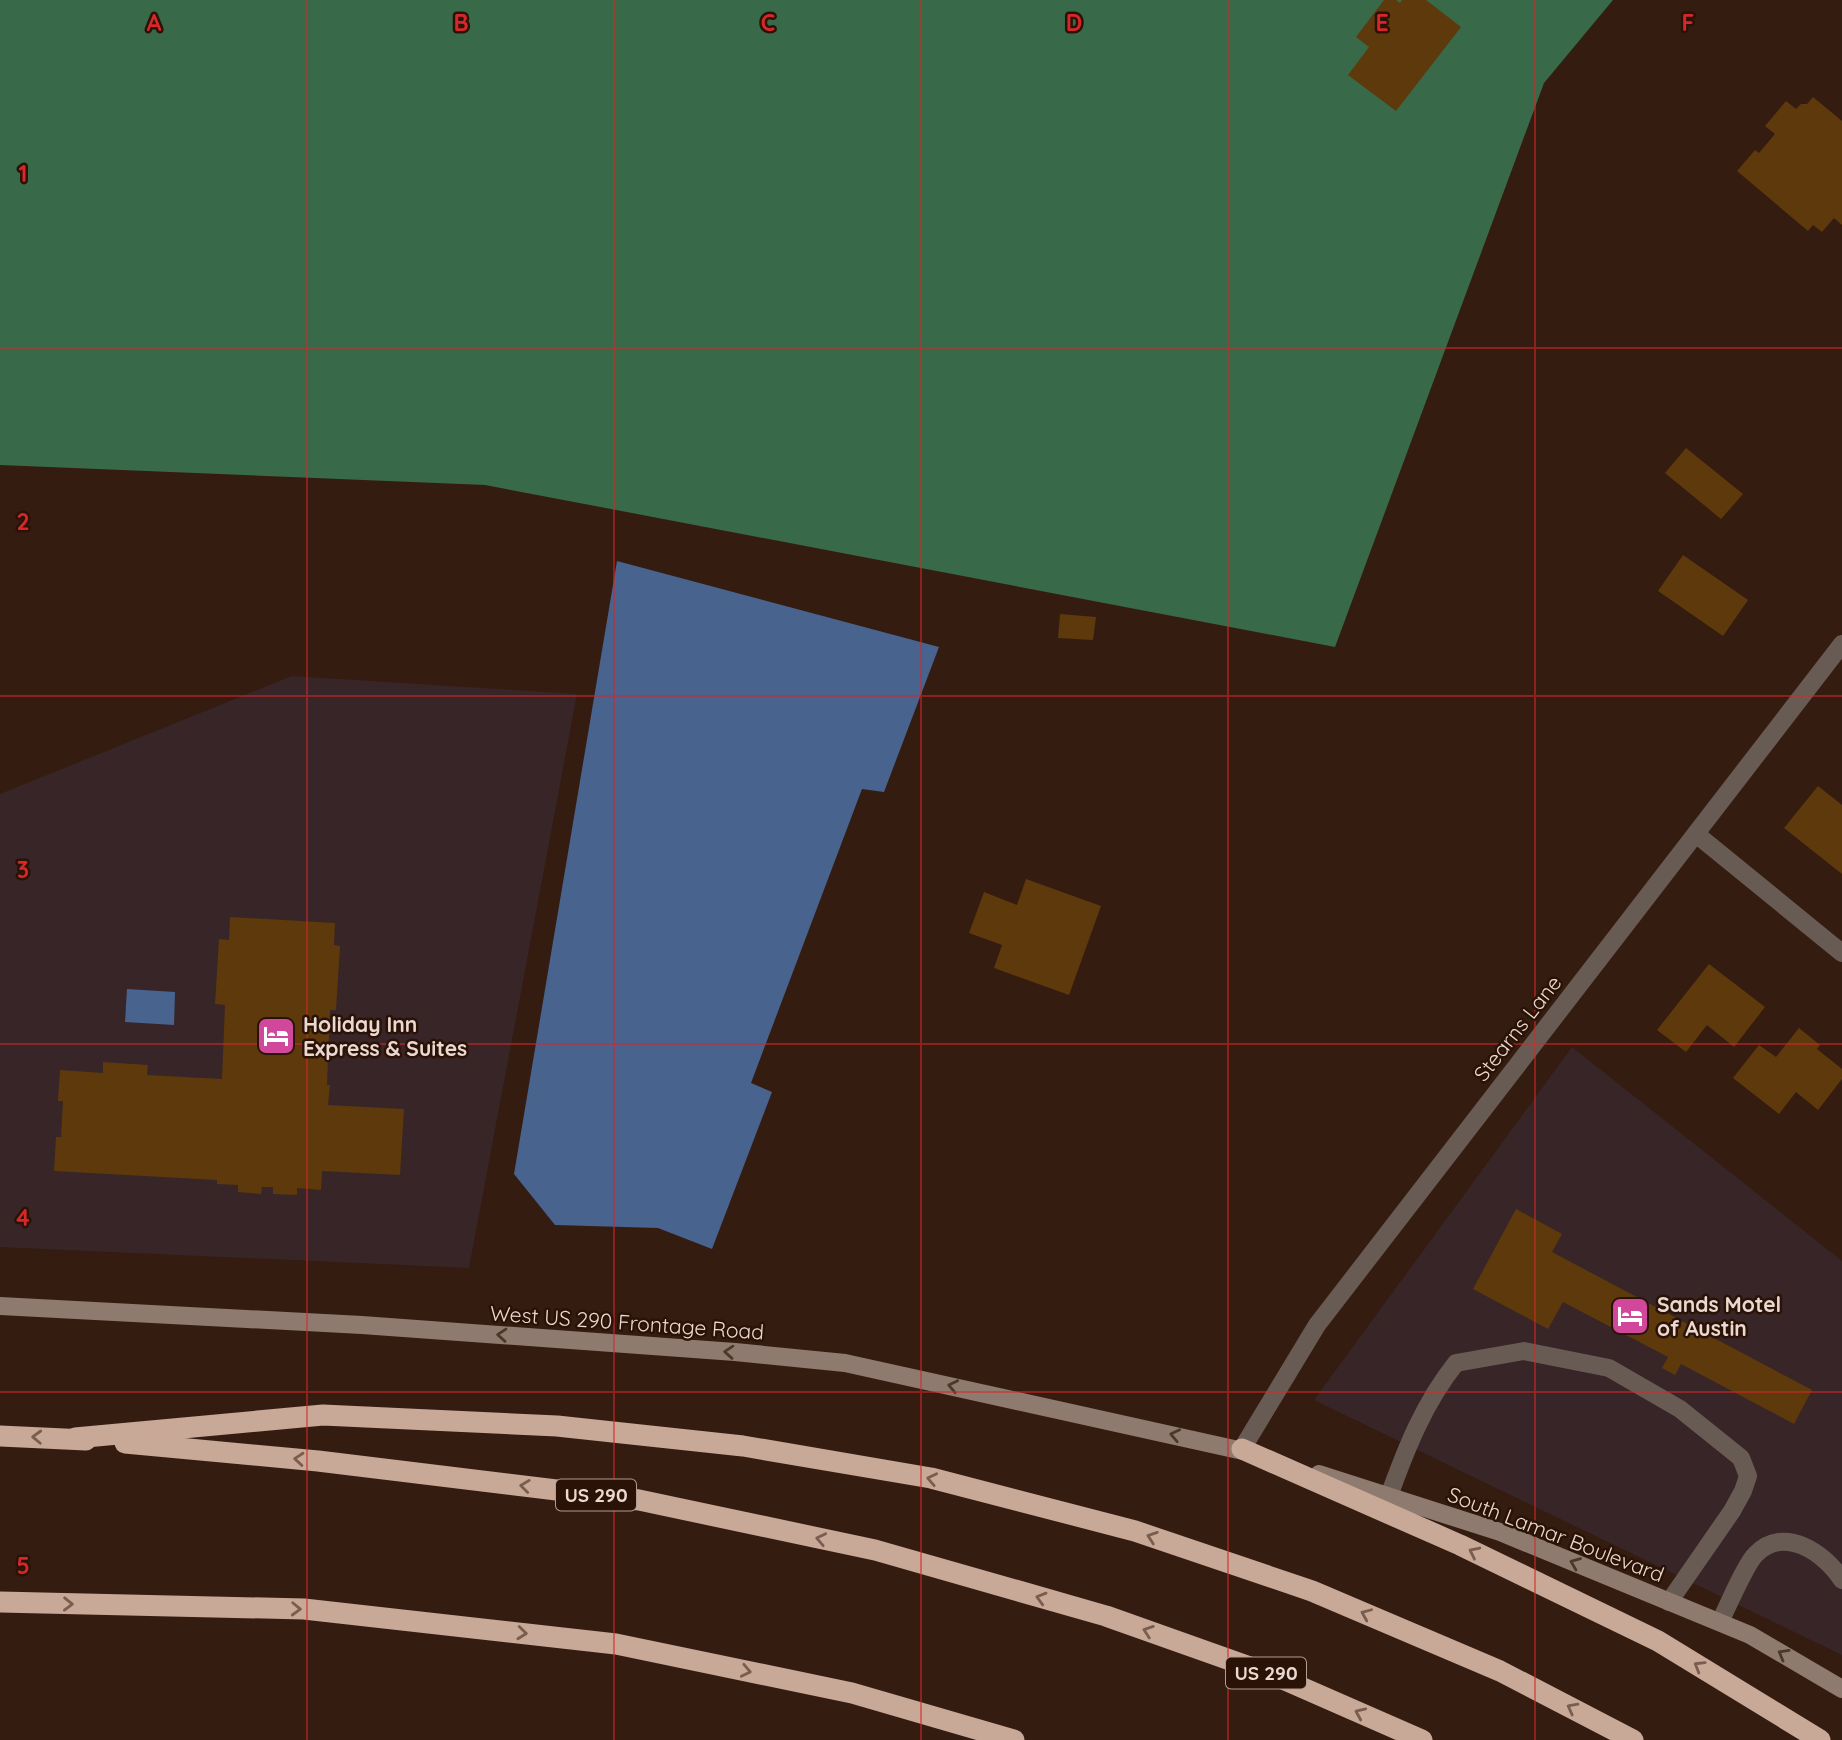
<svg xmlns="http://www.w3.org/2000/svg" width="1842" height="1740" viewBox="0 0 1842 1740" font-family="Quicksand,sans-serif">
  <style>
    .commercial { fill: #382527 }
    .forest { fill: #386948 }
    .water { fill: #47638e }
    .building { fill: #5d390c }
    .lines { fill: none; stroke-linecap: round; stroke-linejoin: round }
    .lane { stroke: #685b54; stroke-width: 18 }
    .street { stroke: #685b54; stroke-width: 18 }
    .secondary { stroke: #8f7a6f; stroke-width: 18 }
    .highway { stroke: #c8a896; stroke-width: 21 }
    .oneway { stroke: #4e362b }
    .oneway2 { stroke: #7a5d4e }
    .grid { fill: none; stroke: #d62828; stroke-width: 2; stroke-opacity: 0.55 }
    .labels { text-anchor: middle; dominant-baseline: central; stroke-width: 5; stroke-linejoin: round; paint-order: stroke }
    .shield { fill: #2b1207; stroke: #b19d94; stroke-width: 2 }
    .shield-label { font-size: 19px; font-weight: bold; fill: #ebd9d1 }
    .poi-label { font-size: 21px; font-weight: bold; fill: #ebd9d1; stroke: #2b1207; text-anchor: start }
    .street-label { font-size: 21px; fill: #ebd9d1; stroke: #2b1207 }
    .grid-label { font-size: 23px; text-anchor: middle; font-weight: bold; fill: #d62828; stroke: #2b1207; stroke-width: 5; stroke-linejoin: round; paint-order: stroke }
  </style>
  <rect width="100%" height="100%" fill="#351c11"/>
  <g class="commercial">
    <polygon points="292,676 577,694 469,1268 0,1247 0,794"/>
    <polygon points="1572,1047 1842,1261 1842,1655 1314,1400"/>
  </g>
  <polygon class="forest" points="0,0 1613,0 1544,83 1335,647 485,485 0,465"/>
  <g class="water">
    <polygon points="617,561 939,647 884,792 862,789 751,1083 772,1092 712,1249 658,1228 555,1225 514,1174"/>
    <polygon points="127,989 175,992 174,1025 125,1022"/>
  </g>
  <g class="building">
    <polygon points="1384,0 1396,0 1400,3 1402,0 1426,0 1461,27 1396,111 1348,75 1369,47 1356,37"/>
    <polygon points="1813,97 1842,121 1842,225 1834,218 1822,232 1813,225 1808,231 1737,171 1755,150 1759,153 1775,134 1765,126 1786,101 1796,109 1801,104 1807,104"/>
    <polygon points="1686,448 1743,494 1721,519 1665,473"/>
    <polygon points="1683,555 1748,600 1723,636 1658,591"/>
    <polygon points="1060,614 1096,617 1093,640 1058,638"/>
    <polygon points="1818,786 1842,805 1842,874 1784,828"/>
    <polygon points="1026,879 1101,906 1069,995 994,968 1002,945 969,933 984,892 1017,905"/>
    <polygon points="230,917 335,923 334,945 340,946 336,1010 330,1010 327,1085 330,1085 328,1105 404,1109 400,1175 322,1171 321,1190 297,1188 297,1195 273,1194 273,1187 262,1187 261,1194 238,1192 238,1185 217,1184 217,1180 54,1171 56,1137 61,1137 63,1101 58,1101 60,1070 103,1073 103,1062 148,1065 147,1075 222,1079 225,1005 215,1004 219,939 229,940"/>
    <polygon points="1709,964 1765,1007 1734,1047 1707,1025 1686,1052 1657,1030"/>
    <polygon points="1799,1028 1820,1045 1817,1049 1842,1069 1842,1079 1818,1110 1796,1092 1779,1114 1733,1078 1759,1045 1776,1057"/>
    <polygon points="1516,1209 1562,1234 1552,1252 1812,1390 1794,1424 1681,1364 1675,1375 1662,1368 1668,1357 1563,1302 1548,1329 1473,1289"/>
  </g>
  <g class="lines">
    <g class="lane">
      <path d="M 1389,1496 C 1406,1449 1424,1403 1456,1363 L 1524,1351 L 1609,1368 L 1680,1409 L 1741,1458 L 1748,1476 L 1743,1491 L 1732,1511 L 1669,1602"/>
      <path d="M 1720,1622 C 1727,1608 1746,1563 1756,1554 C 1784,1525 1825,1553 1842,1580"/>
    </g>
    <g class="street">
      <polyline points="1696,834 1842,953"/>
      <polyline points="1242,1449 1317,1325 1842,644"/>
    </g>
    <g class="secondary">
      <polyline points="0,1306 362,1325 735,1352 845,1363 1252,1453"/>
      <polyline points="1319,1474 1500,1532 1750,1635 1842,1689"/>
    </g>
    <g class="highway">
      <polyline points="0,1436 86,1440"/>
      <polyline points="75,1438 323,1415 557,1426 743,1446 931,1478 1135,1531 1312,1591 1500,1671 1633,1740"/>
      <polyline points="125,1443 318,1461 639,1500 875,1550 1106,1616 1278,1677 1422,1740"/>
      <polyline points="1242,1449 1460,1545 1658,1641 1820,1740"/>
      <polyline points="0,1602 304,1609 616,1644 852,1693 1014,1740"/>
    </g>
  </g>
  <defs><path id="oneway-chevron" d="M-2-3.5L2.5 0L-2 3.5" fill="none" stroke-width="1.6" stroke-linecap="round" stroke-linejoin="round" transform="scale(1.75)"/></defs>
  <g class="oneway">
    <use href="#oneway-chevron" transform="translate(502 1335) rotate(-176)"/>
    <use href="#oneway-chevron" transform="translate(729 1352) rotate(-176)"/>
    <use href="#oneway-chevron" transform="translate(953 1386) rotate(-168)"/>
    <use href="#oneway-chevron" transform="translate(1175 1435) rotate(-168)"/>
    <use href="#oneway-chevron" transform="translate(1575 1563) rotate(-158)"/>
    <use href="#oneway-chevron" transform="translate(1783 1654) rotate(-150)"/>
  </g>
  <g class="oneway2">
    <use href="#oneway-chevron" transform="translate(37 1437) rotate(-178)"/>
    <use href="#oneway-chevron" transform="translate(299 1459) rotate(-175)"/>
    <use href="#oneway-chevron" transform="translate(932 1479) rotate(-168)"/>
    <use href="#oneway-chevron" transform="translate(525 1486) rotate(-173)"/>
    <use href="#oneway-chevron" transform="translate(1152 1537) rotate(-161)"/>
    <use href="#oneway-chevron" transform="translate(821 1539) rotate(-168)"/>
    <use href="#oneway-chevron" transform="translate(1474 1552) rotate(-154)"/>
    <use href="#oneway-chevron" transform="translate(1041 1598) rotate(-164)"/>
    <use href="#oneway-chevron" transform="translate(68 1604) rotate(1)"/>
    <use href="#oneway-chevron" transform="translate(296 1609) rotate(2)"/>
    <use href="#oneway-chevron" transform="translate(1366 1614) rotate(-157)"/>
    <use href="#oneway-chevron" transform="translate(1148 1631) rotate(-161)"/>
    <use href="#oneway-chevron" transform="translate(522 1633) rotate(6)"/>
    <use href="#oneway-chevron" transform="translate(1699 1666) rotate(-149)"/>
    <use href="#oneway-chevron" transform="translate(746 1671) rotate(12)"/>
    <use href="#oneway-chevron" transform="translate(1572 1708) rotate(-152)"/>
    <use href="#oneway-chevron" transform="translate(1360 1713) rotate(-156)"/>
  </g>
  <path class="grid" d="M 307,0 L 307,1740M 614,0 L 614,1740M 921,0 L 921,1740M 1228,0 L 1228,1740M 1535,0 L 1535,1740M 0,348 L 1842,348M 0,696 L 1842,696M 0,1044 L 1842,1044M 0,1392 L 1842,1392"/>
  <defs>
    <symbol id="hotel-square" viewBox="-11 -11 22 22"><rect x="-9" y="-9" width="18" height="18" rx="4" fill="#d1479c" stroke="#2b1207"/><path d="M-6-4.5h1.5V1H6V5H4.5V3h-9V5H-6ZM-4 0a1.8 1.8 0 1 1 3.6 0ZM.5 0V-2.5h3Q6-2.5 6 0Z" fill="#fff"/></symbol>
  </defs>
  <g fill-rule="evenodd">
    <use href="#hotel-square" x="254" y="1014" width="44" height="44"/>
    <use href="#hotel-square" x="1608" y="1294" width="44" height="44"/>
  </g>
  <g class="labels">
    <g class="shield">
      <rect x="556" y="1479.5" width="80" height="31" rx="5"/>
      <rect x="1226" y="1657.5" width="80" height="31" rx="5"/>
    </g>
    <g class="shield-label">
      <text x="596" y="1495">US 290</text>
      <text x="1266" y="1673">US 290</text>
    </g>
    <g class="poi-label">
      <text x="303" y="1024">Holiday Inn<tspan x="303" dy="24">Express &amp; Suites</tspan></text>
      <text x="1657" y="1304">Sands Motel<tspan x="1657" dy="24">of Austin</tspan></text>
    </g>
    <g class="street-label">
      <text transform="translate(1517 1028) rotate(-52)">Stearns Lane</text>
      <text transform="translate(627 1322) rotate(4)">West US 290 Frontage Road</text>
      <text transform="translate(1556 1534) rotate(21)">South Lamar Boulevard</text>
    </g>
  </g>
  <g class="grid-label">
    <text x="154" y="31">A</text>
    <text x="461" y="31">B</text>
    <text x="768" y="31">C</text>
    <text x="1074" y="31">D</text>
    <text x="1382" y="31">E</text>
    <text x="1688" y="31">F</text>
    <text x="23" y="182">1</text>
    <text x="23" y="530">2</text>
    <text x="23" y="878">3</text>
    <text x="23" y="1226">4</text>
    <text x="23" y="1574">5</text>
  </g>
</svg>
